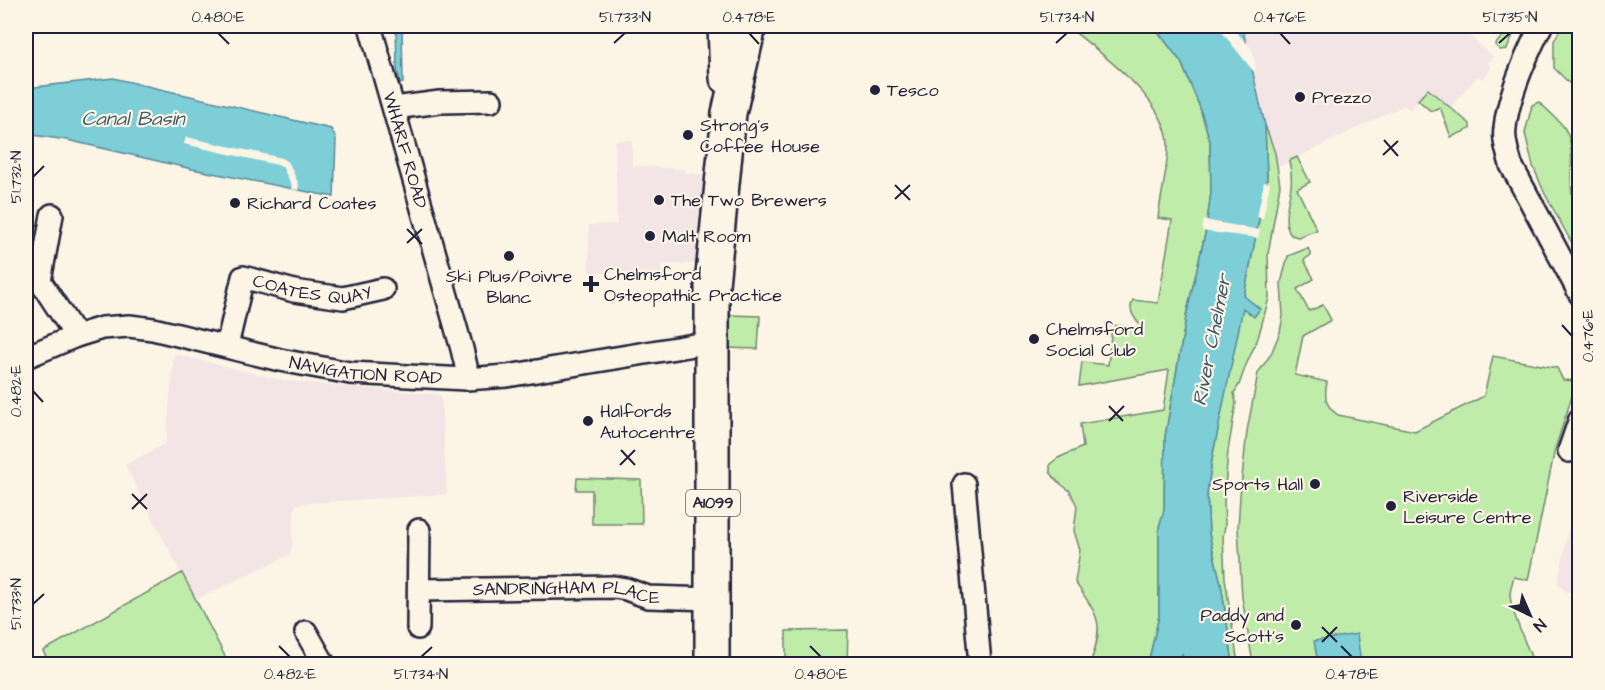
<svg xmlns="http://www.w3.org/2000/svg" width="1605" height="690" viewBox="0 0 1605 690" font-family="'Architects Daughter',sans-serif">
  <style>
    .built { fill: #f3e4e6 }
    .green { fill: #c0eca9; stroke: #718772; stroke-width: 1.5 }
    .water { fill: #7dced7; stroke: #598999; stroke-width: 1.5 }
    .pier { fill: #fcf5e5 }
    .lines { fill: none; stroke-linecap: round; stroke-linejoin: round }
    .street-casing { stroke: #22223b; stroke-width: 26 }
    .primary-casing { stroke: #22223b; stroke-width: 38 }
    .street { stroke: #fcf5e5; stroke-width: 21 }
    .primary { stroke: #fcf5e5; stroke-width: 33 }
    .ticks { fill: none; stroke: #22223b; stroke-width: 2 }
    .poi-dot { fill: #22223b; stroke: #fcf5e5; stroke-width: 2 }
    .labels { text-anchor: middle; dominant-baseline: central; stroke-width: 4.5; stroke-linejoin: round; paint-order: stroke }
    .shield { fill: #fcf5e5; stroke: #63616e; stroke-width: 1.5 }
    .shield-label { font-size: 16px; font-weight: bold; fill: #22223b }
    .poi-label { font-size: 18px; fill: #22223b; stroke: #fcf5e5; text-anchor: start }
    .street-label { font-size: 18px; fill: #22223b; stroke: #fcf5e5 }
    .water-label { font-size: 20px; font-style: italic; fill: #3d566a; stroke: #fcf5e5 }
    .neatline { fill: none; stroke: #22223b; stroke-width: 2 }
    .ticks-label { font-size: 15px; text-anchor: middle; fill: #22223b }
  </style>
  <rect width="100%" height="100%" fill="#fcf5e5"/>
  <filter id="ink" filterUnits="userSpaceOnUse"><feTurbulence type="fractalNoise" baseFrequency=".0167" numOctaves="2"/><feDisplacementMap in="SourceGraphic" scale="12" xChannelSelector="R" yChannelSelector="G"/><feConvolveMatrix kernelMatrix="1 2 1 2 8 2 1 2 1" color-interpolation-filters="sRGB"/></filter>
  <g filter="url(#ink)">
    <g class="built">
      <polygon points="1242,26 1457,26 1494,57 1488,63 1492,67 1482,79 1478,76 1450,107 1428,89 1410,110 1404,105 1278,167 1265,125"/>
      <polygon points="615,140 632,140 632,166 685,169 685,173 703,174 698,264 662,264 661,273 589,273 589,225 617,224"/>
      <polygon points="174,354 286,381 441,395 447,494 295,504 291,554 195,600 125,465 166,443"/>
      <polygon points="1579,480 1580,480 1579,636 1577,598 1574,594 1565,591 1558,583 1576,489"/>
    </g>
    <g class="green">
      <path d="M 1067,26 L 1150,26 L 1159,32 L 1181,62 L 1199,105 L 1210,141 L 1211,192 L 1206,230 L 1187,312 L 1165,437 L 1164,510 L 1159,527 L 1159,616 L 1148,664 L 1090,664 C 1105,622 1099,618 1075,582 L 1080,550 L 1074,531 L 1077,506 L 1070,491 L 1057,481 L 1050,472 L 1050,464 L 1058,458 L 1083,447 L 1080,424 L 1163,410 L 1169,370 L 1079,386 L 1082,362 L 1108,365 L 1112,325 L 1142,328 C 1136,319 1127,312 1133,300 L 1158,303 L 1172,220 L 1158,218 C 1161,194 1168,168 1168,145 C 1168,101 1098,51 1067,26 Z"/>
      <polygon points="1511,26 1517,26 1507,49 1500,50 1495,45"/>
      <polygon points="1562,26 1579,26 1579,90 1569,83 1554,68 1554,41"/>
      <polygon points="1428,89 1470,124 1470,129 1451,137 1440,107 1431,111 1418,100"/>
      <path d="M 1539,102 C 1547,110 1559,119 1565,129 C 1580,154 1562,190 1579,210 L 1579,256 L 1545,194 L 1533,166 L 1525,133 L 1532,105 Z"/>
      <polygon points="1265,125 1275,153 1280,185 1268,254 1269,298 1258,338 1246,365 1239,385 1234,393 1236,403 1228,451 1224,501 1225,526 1223,537 1225,578 1238,664 1233,664 1221,584 1209,534 1207,494 1212,459 1267,179"/>
      <path d="M 1297,157 L 1310,182 L 1297,189 L 1317,230 L 1298,237 L 1291,235 C 1281,221 1289,203 1291,186 C 1292,178 1291,170 1289,161 Z"/>
      <path d="M 1308,248 L 1311,255 L 1304,260 L 1314,279 L 1297,289 L 1309,311 L 1323,305 L 1331,320 L 1303,336 L 1295,375 L 1327,382 C 1324,397 1325,406 1338,415 L 1415,431 L 1484,396 L 1493,356 L 1557,368 L 1563,380 L 1577,381 L 1555,449 L 1528,580 L 1514,577 C 1512,583 1510,590 1510,596 C 1512,615 1527,646 1534,664 L 1253,664 L 1242,597 L 1238,528 L 1240,496 L 1247,431 L 1258,373 L 1271,354 L 1280,332 L 1283,316 L 1281,283 L 1288,256 Z"/>
      <polygon points="728,315 760,316 758,349 727,348"/>
      <polygon points="577,478 641,480 642,524 592,524 592,490 576,490"/>
      <polygon points="182,573 229,664 50,664 43,651"/>
      <polygon points="848,630 847,664 786,664 786,631"/>
    </g>
    <g class="water">
      <polygon points="396,26 402,26 403,83 400,84 397,68"/>
      <polygon points="1150,26 1242,26 1265,125 1267,179 1244,296 1260,309 1254,317 1243,308 1212,459 1207,494 1209,534 1221,584 1233,664 1185,664 1182,654 1179,664 1148,664 1159,616 1159,527 1164,510 1165,437 1187,312 1206,230 1211,192 1210,141 1199,105 1181,62 1159,33"/>
      <polygon points="113,78 331,129 336,139 334,197 192,169 67,140 26,134 26,88"/>
      <polygon points="1357,634 1361,664 1318,664 1314,641"/>
    </g>
    <g class="pier">
      <polygon points="1217,26 1231,26 1252,49 1256,67 1254,72"/>
      <polygon points="186,137 282,158 289,163 299,185 298,190 291,189 292,186 282,166 184,144"/>
      <polygon points="1264,182 1270,183 1263,218 1257,217"/>
      <polygon points="1204,220 1260,230 1258,238 1202,231"/>
    </g>
    <g class="lines">
      <defs>
        <g id="street">
          <path id="s1" d="M 370,26 L 462,349 L 466,366 L 466,379"/>
          <path d="M 1541,26 C 1527,54 1508,96 1505,128 C 1503,141 1508,153 1511,165 L 1580,294"/>
          <polyline points="394,108 440,102 491,101"/>
          <polyline points="52,215 40,281 76,336"/>
          <path id="s2" d="M 227,346 L 243,277 L 294,291 L 343,298 L 383,289"/>
          <path id="s3" d="M 26,357 L 76,336 L 102,328 L 129,326 L 153,329 L 280,360 L 350,373 L 466,379 L 507,376 L 712,342"/>
          <polyline points="1569,451 1580,419"/>
          <polyline points="964,484 980,664"/>
          <path id="s4" d="M 420,590 L 614,587 L 626,589 L 648,597 L 712,599"/>
          <polyline points="418,628 419,530"/>
          <polyline points="306,632 324,664"/>
        </g>
        <g id="primary">
          <polyline points="725,26 727,78"/>
          <polyline points="712,664 712,285 729,113 749,26"/>
        </g>
      </defs>
      <use href="#street" class="street-casing"/>
      <use href="#primary" class="primary-casing"/>
      <use href="#street" class="street"/>
      <use href="#primary" class="primary"/>
    </g>
  </g>
  <path class="ticks" d="M 218,33 L 229,44M 749,33 L 759,44M 1280,33 L 1290,44M 614,43 L 625,33M 1056,43 L 1067,33M 1499,43 L 1510,33M 1384,140 L 1398,156M 1383,155 L 1398,141M 33,177 L 44,166M 895,185 L 910,200M 895,199 L 910,185M 407,229 L 422,244M 407,243 L 422,229M 1562,325 L 1572,336M 33,391 L 43,402M 1109,406 L 1123,421M 1109,421 L 1124,406M 621,450 L 635,465M 620,465 L 635,450M 132,494 L 147,509M 132,509 L 147,494M 33,604 L 44,594M 1322,627 L 1337,642M 1322,642 L 1337,627M 279,646 L 290,657M 810,646 L 821,657M 1341,646 L 1352,657M 421,657 L 432,647"/>
  <g class="poi-dot">
    <circle cx="875" cy="90" r="6"/>
    <circle cx="1300" cy="97" r="6"/>
    <circle cx="688" cy="135" r="6"/>
    <circle cx="659" cy="200" r="6"/>
    <circle cx="235" cy="203" r="6"/>
    <circle cx="650" cy="236" r="6"/>
    <circle cx="509" cy="256" r="6"/>
    <path d="M588 275h6v6h6v6h-6v6h-6v-6h-6v-6h6z"/>
    <circle cx="1034" cy="339" r="6"/>
    <circle cx="588" cy="421" r="6"/>
    <circle cx="1315" cy="484" r="6"/>
    <circle cx="1391" cy="506" r="6"/>
    <circle cx="1296" cy="625" r="6"/>
  </g>
  <g class="labels">
    <rect class="shield" x="686" y="490" width="54" height="26" rx="4.5"/>
    <g class="shield-label">
      <text x="713" y="503">A1099</text>
    </g>
    <g class="poi-label">
      <text x="887" y="90">Tesco</text>
      <text x="1312" y="97">Prezzo</text>
      <text x="700" y="125">Strong’s<tspan x="700" dy="21">Coffee House</tspan></text>
      <text x="671" y="200">The Two Brewers</text>
      <text x="247" y="203">Richard Coates</text>
      <text x="662" y="236">Malt Room</text>
      <text x="604" y="274">Chelmsford<tspan x="604" dy="21">Osteopathic Practice</tspan></text>
      <text x="509" y="276" text-anchor="middle">Ski Plus/Poivre<tspan x="509" dy="21">Blanc</tspan></text>
      <text x="1046" y="329">Chelmsford<tspan x="1046" dy="21">Social Club</tspan></text>
      <text x="600" y="411">Halfords<tspan x="600" dy="21">Autocentre</tspan></text>
      <text x="1303" y="484" text-anchor="end">Sports Hall</text>
      <text x="1403" y="496">Riverside<tspan x="1403" dy="21">Leisure Centre</tspan></text>
      <text x="1284" y="615" text-anchor="end">Paddy and<tspan x="1284" dy="21">Scott's</tspan></text>
    </g>
    <g class="street-label">
      <text stroke="none"><textPath href="#s1" startOffset="129">WHARF ROAD</textPath></text>
      <text stroke="none"><textPath href="#s2" startOffset="142">COATES QUAY</textPath></text>
      <text stroke="none"><textPath href="#s3" startOffset="350">NAVIGATION ROAD</textPath></text>
      <text stroke="none"><textPath href="#s4" startOffset="147">SANDRINGHAM PLACE</textPath></text>
    </g>
    <g class="water-label">
      <text x="133" y="119">Canal Basin</text>
      <text transform="translate(1212 340) rotate(-79)">River Chelmer</text>
    </g>
  </g>
  <rect width="1605" height="690" fill="none" stroke="#fcf5e5" stroke-width="66"/>
  <g transform="translate(1530 615) rotate(136)" stroke="#fcf5e5" stroke-width="4.5" paint-order="stroke">
  <path d="M0-4.5L10 22L0 15L-10 22Z" fill="#22223b"/>
  <text y="-9" font-size="16" font-weight="bold" text-anchor="middle" fill="#22223b">N</text>
  </g>
  <rect x="33" y="33" width="1539" height="624" class="neatline"/>
  <g class="ticks-label">
    <text x="218" y="22">0.480°E</text>
    <text x="625" y="22">51.733°N</text>
    <text x="749" y="22">0.478°E</text>
    <text x="1067" y="22">51.734°N</text>
    <text x="1280" y="22">0.476°E</text>
    <text x="1510" y="22">51.735°N</text>
    <text transform="translate(16 177) rotate(-90)" y="5">51.732°N</text>
    <text transform="translate(1588 336) rotate(-90)" y="5">0.476°E</text>
    <text transform="translate(16 391) rotate(-90)" y="5">0.482°E</text>
    <text transform="translate(16 604) rotate(-90)" y="5">51.733°N</text>
    <text x="290" y="679">0.482°E</text>
    <text x="421" y="679">51.734°N</text>
    <text x="821" y="679">0.480°E</text>
    <text x="1352" y="679">0.478°E</text>
  </g>
</svg>
